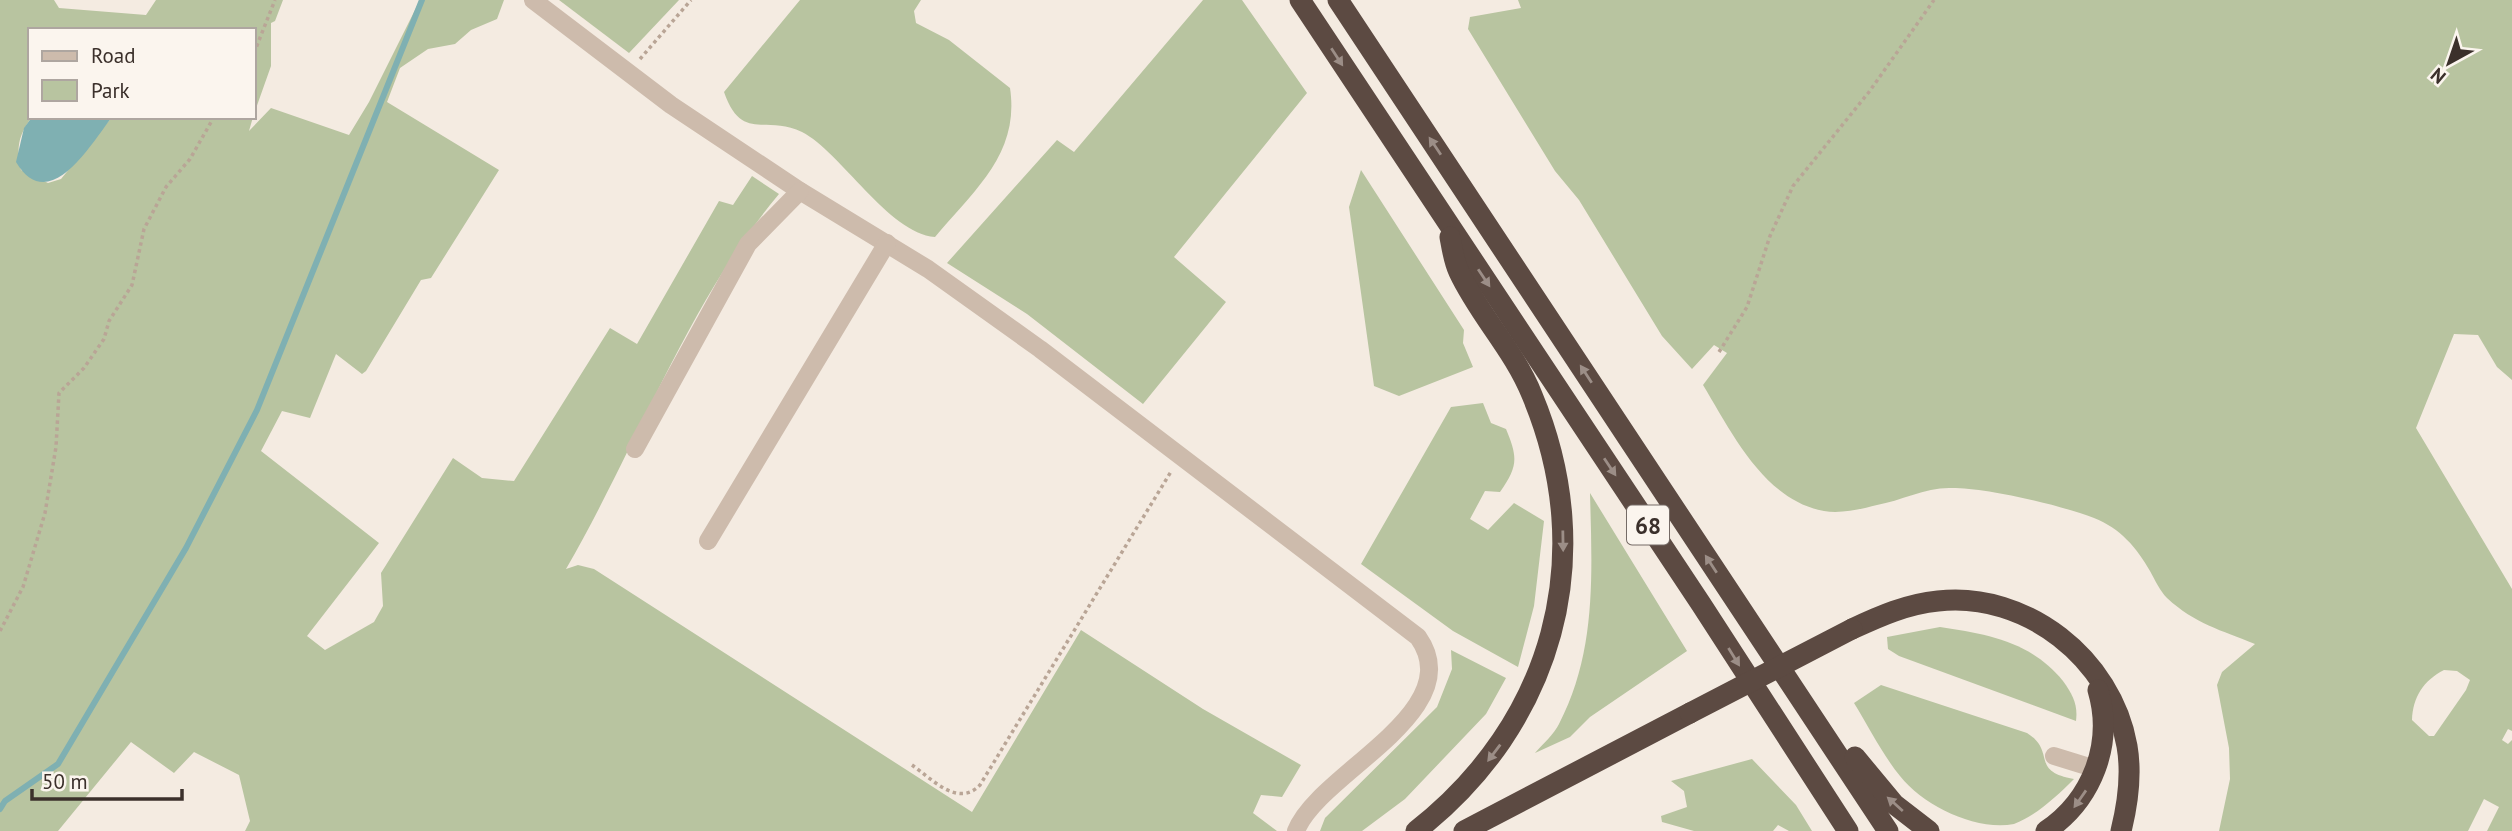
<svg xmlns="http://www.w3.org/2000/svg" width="2512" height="831" viewBox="0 0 2512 831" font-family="'PT Sans',sans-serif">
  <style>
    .green { fill: #b8c4a0; fill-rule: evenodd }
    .water { fill: #7fb0b2 }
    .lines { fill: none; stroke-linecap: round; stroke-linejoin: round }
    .stream { stroke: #7fb0b2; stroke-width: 6 }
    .path { stroke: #b9a596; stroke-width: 3.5; stroke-dasharray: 3.5 3.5; stroke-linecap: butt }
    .minor { stroke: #cdbbac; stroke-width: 18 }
    .highway { stroke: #5c4a42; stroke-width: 21 }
    .highway-bridge { stroke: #5c4a42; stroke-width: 21 }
    .oneway { fill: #9c8e87 }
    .labels { text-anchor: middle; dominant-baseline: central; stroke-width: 7; stroke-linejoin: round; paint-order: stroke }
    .shield { fill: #fbf5ee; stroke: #756b66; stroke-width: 2 }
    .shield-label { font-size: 23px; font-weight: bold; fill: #3b302b }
  </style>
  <rect width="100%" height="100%" fill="#f4ebe1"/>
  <g class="green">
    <path d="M 0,0 L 54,0 L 59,8 L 146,15 L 156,0 L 283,0 L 275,21 L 271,23 L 271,66 L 254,114 L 254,30 L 30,30 L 32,117 C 18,135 16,149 21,170 L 48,183 L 61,179 L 112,117 L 253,117 L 249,131 L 271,108 L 349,135 L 369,102 L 420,0 L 504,0 L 497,19 L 471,30 L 455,44 L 428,49 L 400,68 L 387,102 L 499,170 L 431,278 L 421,280 L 366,371 L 362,374 L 336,354 L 310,418 L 282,411 L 261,451 L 379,543 L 307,636 L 325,650 L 374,622 L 383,606 L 381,573 L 453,458 L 482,478 L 514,481 L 610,328 L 637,344 L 719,201 L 733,205 L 752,176 L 779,194 C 686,305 638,445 566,569 L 578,565 L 594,569 L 972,812 L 1081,630 L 1203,709 L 1301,765 L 1282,797 L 1261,795 L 1253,813 L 1277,831 L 245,831 L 250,821 L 239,775 L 194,752 L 174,773 L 131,742 L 58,831 L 0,831 Z"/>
    <polygon points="559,0 679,0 629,53"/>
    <path d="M 800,0 L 921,0 L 914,11 L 916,23 L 949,40 L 1010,88 C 1020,154 974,190 935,237 C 888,233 841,152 802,132 C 765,114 742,143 724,92 Z"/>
    <polygon points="1203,0 1242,0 1307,93 1174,257 1226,302 1143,404 1027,314 947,263 1057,140 1074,152"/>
    <path d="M 1518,0 L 2512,0 L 2512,380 L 2497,367 L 2478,335 L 2454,334 L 2416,428 L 2512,589 L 2512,731 L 2508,729 L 2502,740 L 2508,744 L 2512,740 L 2512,831 L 2487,831 L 2499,807 L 2484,799 L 2468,831 L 2219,831 L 2230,779 L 2229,748 L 2217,685 L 2222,672 L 2255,644 C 2221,630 2195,624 2167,598 C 2160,591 2155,580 2150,571 C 2137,548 2120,528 2094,518 C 2060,505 1984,487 1949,488 C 1925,488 1900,501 1877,505 C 1861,509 1841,514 1824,511 C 1764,500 1732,433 1703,385 L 1727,353 L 1714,345 L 1692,369 L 1662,336 L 1579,200 L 1555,171 L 1468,29 L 1470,17 L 1521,8 ZM 2444,670 L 2457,671 L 2470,680 L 2466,690 L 2434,736 L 2429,736 L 2412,720 C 2413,697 2423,681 2444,670 Z"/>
    <polygon points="1361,170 1464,330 1463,343 1473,367 1399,396 1374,386 1349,207"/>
    <path d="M 1483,403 L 1491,423 L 1506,429 C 1518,458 1518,466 1500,492 L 1485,491 L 1470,519 L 1488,530 L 1514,503 L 1544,521 L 1534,606 L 1518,667 L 1453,631 L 1361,564 L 1451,407 Z"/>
    <path d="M 1590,493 L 1687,651 L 1590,717 L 1570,737 L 1535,753 C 1543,744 1554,734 1559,724 C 1597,651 1592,572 1590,493 Z"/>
    <path d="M 1940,627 C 1987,634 2032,642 2063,681 C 2073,695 2078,705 2076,721 L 1899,656 L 1888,649 L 1887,637 Z"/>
    <polygon points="1451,650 1506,678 1486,714 1405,799 1362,831 1320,831 1325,818 1437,707 1452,669"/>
    <path d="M 1881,685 L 2027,733 C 2057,752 2029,771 2074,779 C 2057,796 2037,815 2014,824 C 1975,831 1924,806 1900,776 C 1882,754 1869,727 1854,703 Z"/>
    <polygon points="1752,759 1796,805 1812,831 1789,831 1778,825 1773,831 1694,831 1662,822 1661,816 1687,807 1684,791 1671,781"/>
  </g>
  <path class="water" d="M 32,117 L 112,117 C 91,144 49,217 16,162 L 24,128 Z"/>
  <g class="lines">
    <polyline class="stream" points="0,809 5,801 58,764 186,548 257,410 422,0"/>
    <g class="path">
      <polyline points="254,53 275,0"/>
      <polyline points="640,59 691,0"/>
      <polyline points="1719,352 1747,307 1770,236 1793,186 1869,92 1934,0"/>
      <polyline points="0,631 23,587 45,513 56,447 59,393 84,368 104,339 109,321 132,285 144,229 166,187 190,159 214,117"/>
      <path d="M 912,765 C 932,779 958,808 980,785 L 1172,470"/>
    </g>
    <g class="minor">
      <path d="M 533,0 L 671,105 L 800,191 L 928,269 L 1040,349 L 1418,637 C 1471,712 1318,773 1296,831"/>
      <polyline points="635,449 748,244 800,191"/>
      <polyline points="708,541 887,243"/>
      <polyline points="2054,756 2096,769"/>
    </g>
    <g class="highway">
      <polyline points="1300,0 1701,604 1848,831"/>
      <polyline points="1338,0 1888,831"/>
      <path d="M 1852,629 C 1880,616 1907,604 1938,601 C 2026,591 2112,659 2127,746 C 2132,775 2128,803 2121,831"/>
      <polyline points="1855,757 1894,804 1929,831"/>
      <path d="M 1416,831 C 1553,724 1600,557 1532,395 C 1514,350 1479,315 1459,272 C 1454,262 1452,248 1450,237"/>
      <polyline points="1464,831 1690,713"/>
      <path d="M 2046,831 C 2092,800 2114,744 2098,690"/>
    </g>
    <polyline class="highway-bridge" points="1690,713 1852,629"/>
  </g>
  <defs><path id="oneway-solid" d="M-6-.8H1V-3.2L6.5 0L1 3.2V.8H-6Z" transform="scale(1.75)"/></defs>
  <g class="oneway">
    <use href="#oneway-solid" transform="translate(1337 57) rotate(57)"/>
    <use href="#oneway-solid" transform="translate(1435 146) rotate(-124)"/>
    <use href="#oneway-solid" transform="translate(1484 278) rotate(56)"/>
    <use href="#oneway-solid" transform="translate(1586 374) rotate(-123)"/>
    <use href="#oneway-solid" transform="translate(1610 467) rotate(56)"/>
    <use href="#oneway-solid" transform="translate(1563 541) rotate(89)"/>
    <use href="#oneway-solid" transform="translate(1711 564) rotate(-123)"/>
    <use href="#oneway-solid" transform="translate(1734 657) rotate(58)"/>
    <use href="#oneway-solid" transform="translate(1494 753) rotate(127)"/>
    <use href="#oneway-solid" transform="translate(2080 799) rotate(125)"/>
    <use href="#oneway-solid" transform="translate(1895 804) rotate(-138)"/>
  </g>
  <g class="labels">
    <rect class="shield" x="1627" y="505.5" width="42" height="39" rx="5"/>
    <g class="shield-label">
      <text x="1648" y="525">68</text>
    </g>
  </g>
  <rect x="28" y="28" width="228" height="91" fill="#fbf5ee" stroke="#aea6a0" stroke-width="2"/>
  <rect x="42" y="51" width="35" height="10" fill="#cdbbac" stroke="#aea6a0" stroke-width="2"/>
  <text x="91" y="63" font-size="21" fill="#3b302b">Road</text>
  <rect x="42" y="80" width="35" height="21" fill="#b8c4a0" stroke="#aea6a0" stroke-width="2"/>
  <text x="91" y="98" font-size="21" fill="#3b302b">Park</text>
  <g transform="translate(2449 63) rotate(220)" stroke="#fbf5ee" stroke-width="5" paint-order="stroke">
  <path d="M0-5L12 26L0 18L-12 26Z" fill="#3b302b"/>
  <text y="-10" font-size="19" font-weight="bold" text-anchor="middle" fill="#3b302b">N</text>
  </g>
  <path d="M32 789v10h150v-10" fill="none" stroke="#3b302b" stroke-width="3.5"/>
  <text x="42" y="789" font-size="21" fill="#3b302b" stroke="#fbf5ee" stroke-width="5" paint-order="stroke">50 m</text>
</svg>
